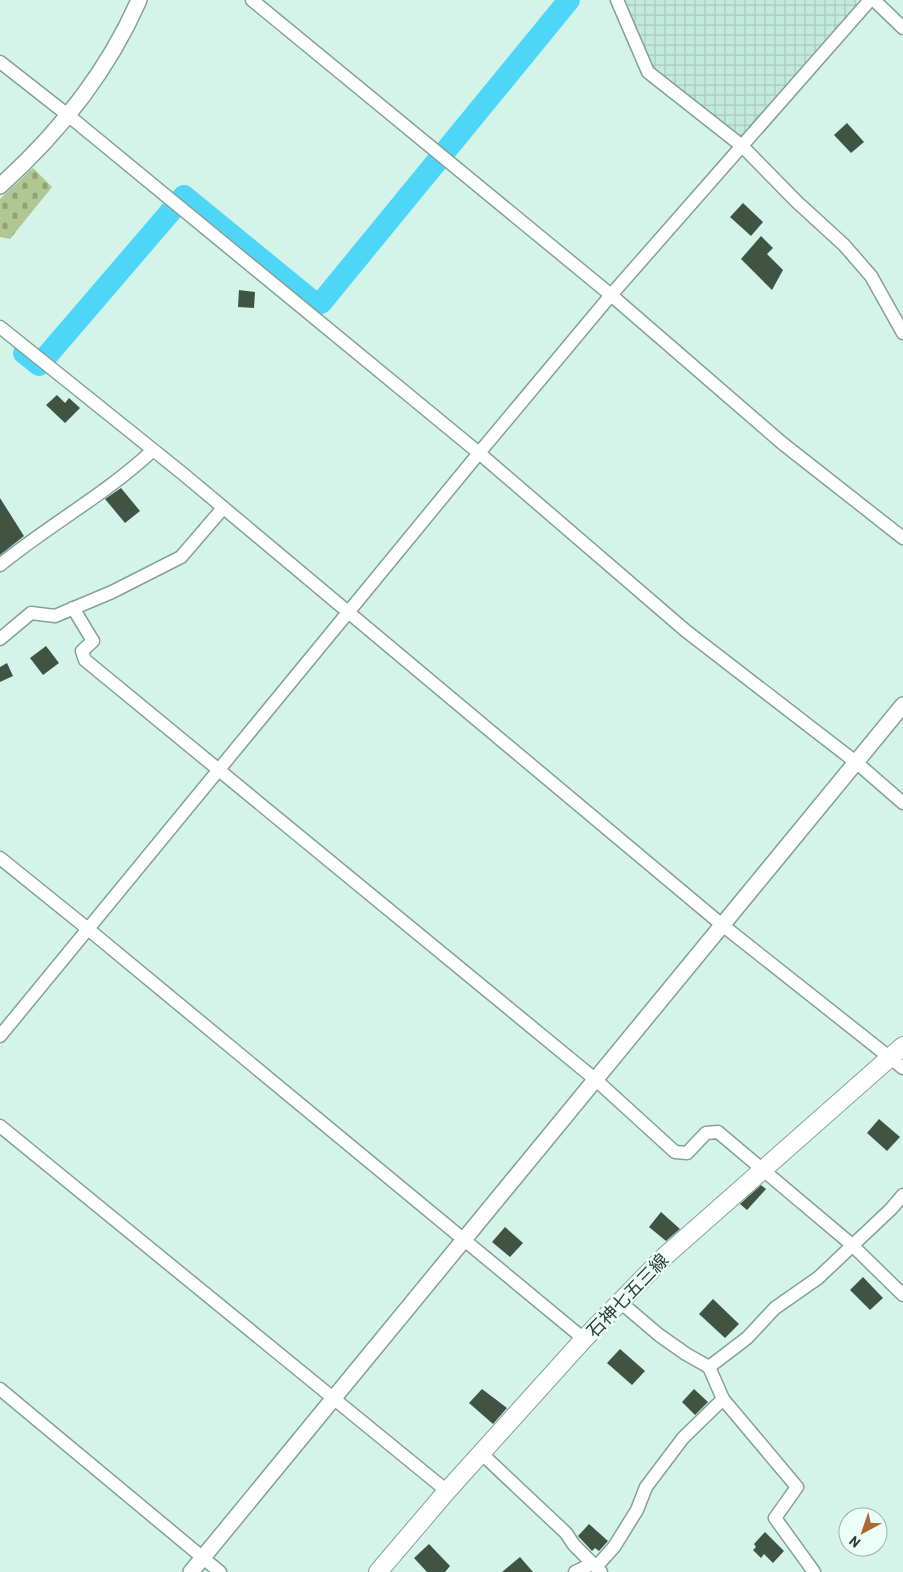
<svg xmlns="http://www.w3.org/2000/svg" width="903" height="1572" viewBox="0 0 903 1572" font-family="Barlow,'Noto Sans JP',sans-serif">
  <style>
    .industrial { fill: url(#industrial-grid) }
    .cemetery { fill: url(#cemetery-stones) }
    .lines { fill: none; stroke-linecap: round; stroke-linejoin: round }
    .river { stroke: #4ed6f9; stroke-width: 22 }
    .building { fill: #415444 }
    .minor-casing { stroke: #85a198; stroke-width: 15 }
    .tertiary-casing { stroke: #85a198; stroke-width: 18 }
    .secondary-casing { stroke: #85a198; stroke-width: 20 }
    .minor { stroke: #fff; stroke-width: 12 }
    .tertiary { stroke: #fff; stroke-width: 15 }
    .secondary { stroke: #fff; stroke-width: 18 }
    .labels { text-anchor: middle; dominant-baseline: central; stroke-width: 5; stroke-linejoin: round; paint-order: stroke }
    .street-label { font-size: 18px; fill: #313d39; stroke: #ebfef7 }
  </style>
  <defs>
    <pattern id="industrial-grid" width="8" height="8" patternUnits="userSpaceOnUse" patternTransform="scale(1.25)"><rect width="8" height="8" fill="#c3e9dd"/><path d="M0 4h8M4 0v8" fill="none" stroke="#a8c9be"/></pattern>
    <pattern id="cemetery-stones" width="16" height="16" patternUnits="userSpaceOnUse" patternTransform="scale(1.25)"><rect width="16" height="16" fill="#b0c791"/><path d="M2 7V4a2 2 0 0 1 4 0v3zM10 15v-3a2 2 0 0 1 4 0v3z" fill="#90a377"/></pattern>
  </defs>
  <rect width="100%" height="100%" fill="#d5f4e9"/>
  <polygon class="industrial" points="625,0 857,0 857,7 743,136 735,135 688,94 659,77 651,68"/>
  <polygon class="cemetery" points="33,168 52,187 10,239 0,237 0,199"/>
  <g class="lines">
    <polyline class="river" points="24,353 39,365 184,196 316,304 321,303 569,0"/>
  </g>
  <g class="building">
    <polygon points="847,123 864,142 851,153 834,135"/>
    <polygon points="743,203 763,222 751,236 730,217"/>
    <polygon points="761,236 773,248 767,254 783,270 772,290 741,259"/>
    <polygon points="239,290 255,292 254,308 238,307"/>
    <polygon points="57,395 65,403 69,398 80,408 65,423 46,405"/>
    <polygon points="121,488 140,511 125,523 105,499"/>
    <polygon points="0,498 24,536 0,555"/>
    <polygon points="46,646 59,663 43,675 30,658"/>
    <polygon points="7,663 13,676 0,682 0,667"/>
    <polygon points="879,1119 900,1137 887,1151 867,1133"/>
    <polygon points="761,1185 766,1189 747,1210 740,1204"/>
    <polygon points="661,1212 680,1229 666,1241 649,1227"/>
    <polygon points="505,1227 523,1243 510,1257 492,1242"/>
    <polygon points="863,1277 883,1298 870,1310 850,1290"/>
    <polygon points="713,1299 739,1324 725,1338 699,1314"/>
    <polygon points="620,1349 645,1371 632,1385 607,1363"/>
    <polygon points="482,1389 507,1408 493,1424 469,1403"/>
    <polygon points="694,1389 708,1402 695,1415 682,1402"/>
    <polygon points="589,1524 608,1541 599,1551 595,1548 592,1551 578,1536"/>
    <polygon points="765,1532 784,1551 773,1563 764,1554 761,1558 753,1550 756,1547 754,1544"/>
    <polygon points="429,1544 450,1566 445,1572 427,1572 414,1558"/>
    <polygon points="520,1557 533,1572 502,1572"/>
  </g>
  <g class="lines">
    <defs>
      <g id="minor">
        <polyline points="252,0 611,295 782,443 903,538"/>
        <polyline points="617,0 648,72 742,146 797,202 844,245 871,276 903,333"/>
        <polyline points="874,0 903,28"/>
        <polyline points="0,62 69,116 479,453 686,631 857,763 903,803"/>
        <polyline points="0,327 182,473 721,924 903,1068"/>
        <path d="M 0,565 C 49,525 106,494 152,451"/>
        <polyline points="73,608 93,641 82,651 85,660 596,1080 675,1152 687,1153 706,1133 718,1132 851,1244 903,1295"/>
        <polyline points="0,639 31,613 55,616 112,592 181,557 223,508"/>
        <polyline points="0,858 88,929 584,1339"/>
        <polyline points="0,1036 479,453 611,295 870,0"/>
        <polyline points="0,1126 447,1491"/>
        <polyline points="619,1301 659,1335 686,1354 709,1367 723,1399 797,1487 775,1518 814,1572"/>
        <polyline points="709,1367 747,1338 775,1308 818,1278 891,1209 903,1195"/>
        <polyline points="0,1389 220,1572"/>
        <polyline points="482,1454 566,1533 574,1545 601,1572"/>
        <polyline points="596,1567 614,1547 637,1510 646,1487 683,1438 723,1399"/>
        <polyline points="575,1572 592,1564"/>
      </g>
      <g id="tertiary">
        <path d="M 0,186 C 59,133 107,73 139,0"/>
        <polyline points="191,1572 903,705"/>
      </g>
      <polyline id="secondary" points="378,1572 447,1491 584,1339 664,1257 903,1046"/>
    </defs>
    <use href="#minor" class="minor-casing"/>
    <use href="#tertiary" class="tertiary-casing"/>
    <use href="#secondary" class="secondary-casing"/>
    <use href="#minor" class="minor"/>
    <use href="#tertiary" class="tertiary"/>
    <use href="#secondary" class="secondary"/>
  </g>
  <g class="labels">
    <g class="street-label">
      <text transform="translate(627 1295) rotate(-46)">石神七五三線</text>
    </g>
  </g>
  <g transform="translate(863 1532) rotate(220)"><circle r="24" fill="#ebfef7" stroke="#a1b1ab"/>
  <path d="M0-4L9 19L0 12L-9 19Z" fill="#ab6a35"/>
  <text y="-8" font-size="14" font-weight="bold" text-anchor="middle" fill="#313d39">N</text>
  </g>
</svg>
